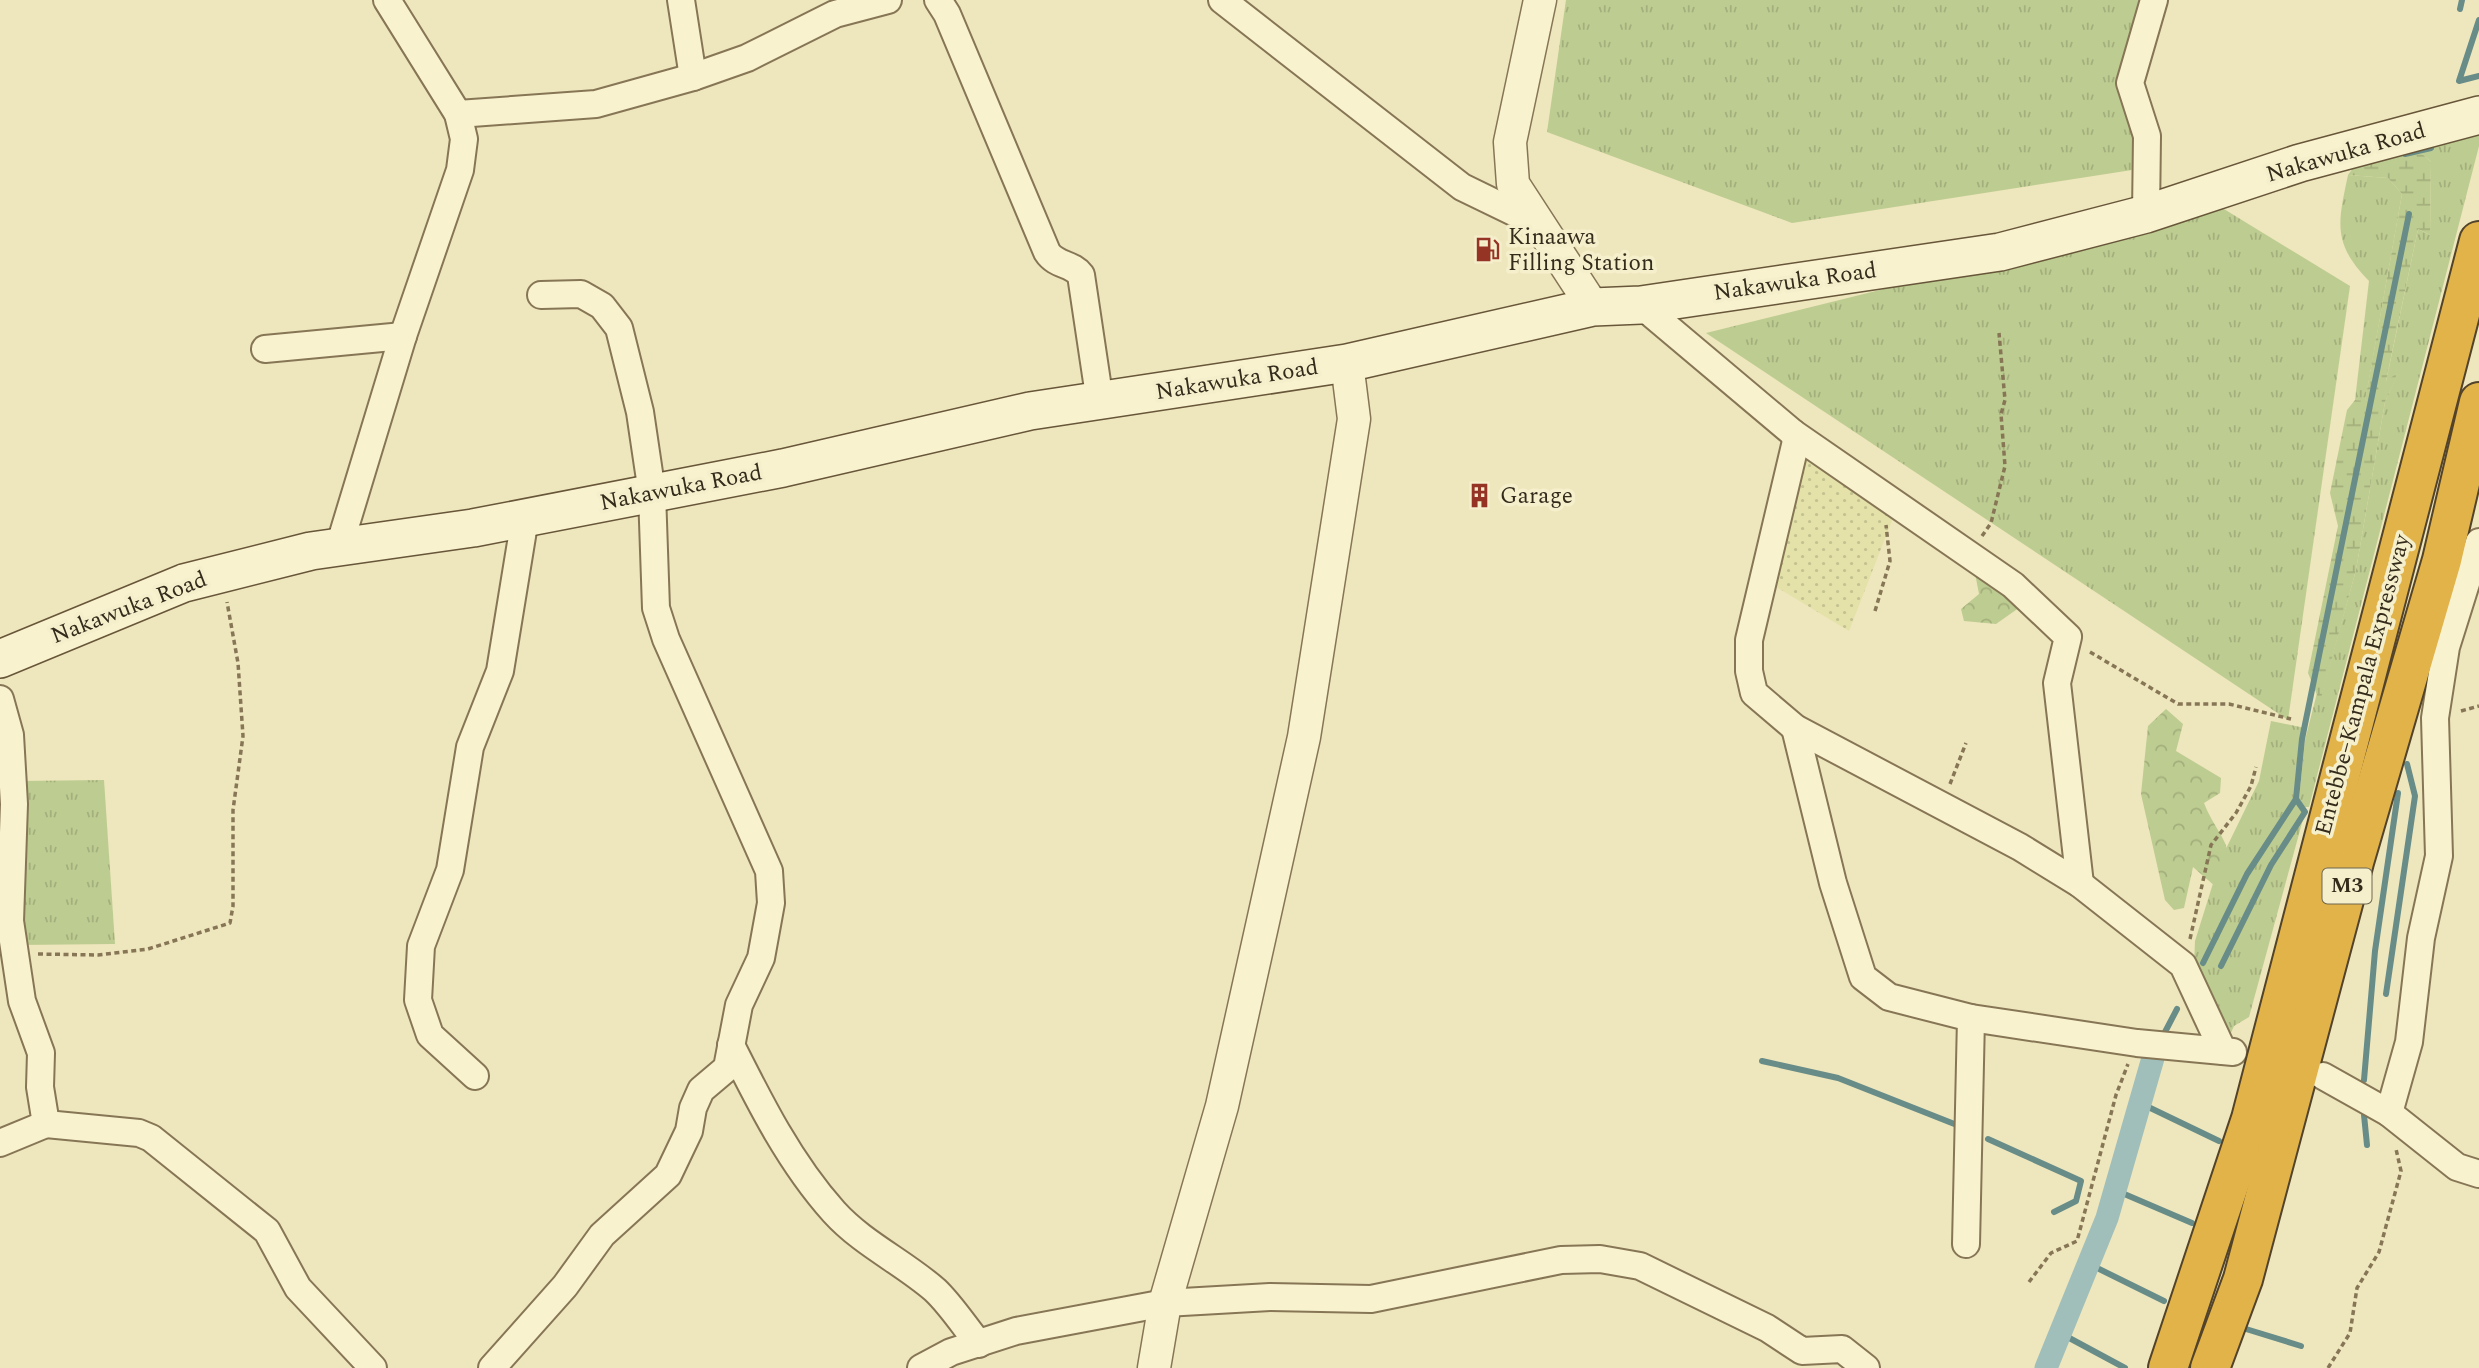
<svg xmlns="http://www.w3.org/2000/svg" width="2479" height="1368" viewBox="0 0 2479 1368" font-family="Spectral,serif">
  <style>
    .farmland { fill: url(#farmland-dots) }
    .grass { fill: url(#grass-tufts) }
    .forest { fill: url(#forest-crowns) }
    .wetland { fill: url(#wetland-marsh) }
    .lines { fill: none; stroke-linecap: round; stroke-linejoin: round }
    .stream { stroke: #688c88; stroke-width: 6 }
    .canal { stroke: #a0bfba; stroke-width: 23 }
    .minor-casing { stroke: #867656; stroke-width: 30 }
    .tertiary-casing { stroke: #867656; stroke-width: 35 }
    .secondary-casing { stroke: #675639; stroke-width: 40 }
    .motorway-casing { stroke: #53432a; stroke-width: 42 }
    .path { stroke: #867656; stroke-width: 3.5; stroke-dasharray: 5 3.5; stroke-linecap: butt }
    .minor { stroke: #f9f2cf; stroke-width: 26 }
    .tertiary { stroke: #f9f2cf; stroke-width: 32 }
    .secondary { stroke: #f9f2cf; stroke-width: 37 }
    .motorway { stroke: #e1b349; stroke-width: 38 }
    .labels { text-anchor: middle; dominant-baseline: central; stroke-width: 7; stroke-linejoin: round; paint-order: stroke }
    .shield { fill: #f5efcc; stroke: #6e6650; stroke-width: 2 }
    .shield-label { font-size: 21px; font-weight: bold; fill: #342b1b }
    .street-label { font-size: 23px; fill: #342b1b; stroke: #f5efcc }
    .poi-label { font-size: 23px; fill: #342b1b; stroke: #f5efcc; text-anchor: start }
  </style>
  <defs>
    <pattern id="farmland-dots" width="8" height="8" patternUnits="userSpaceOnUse" patternTransform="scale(1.75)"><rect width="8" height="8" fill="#e4e2a9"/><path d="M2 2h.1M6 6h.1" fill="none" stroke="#c4c291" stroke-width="1.8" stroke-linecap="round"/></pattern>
    <pattern id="grass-tufts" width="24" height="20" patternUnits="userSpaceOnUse" patternTransform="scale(1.75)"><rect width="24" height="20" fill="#bdcc90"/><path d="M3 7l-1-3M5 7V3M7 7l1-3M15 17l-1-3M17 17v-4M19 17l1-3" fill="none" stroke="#a3af7c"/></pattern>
    <pattern id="forest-crowns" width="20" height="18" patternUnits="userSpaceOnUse" patternTransform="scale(1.75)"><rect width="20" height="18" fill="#bdcc90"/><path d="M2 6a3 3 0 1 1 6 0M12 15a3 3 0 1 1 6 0" fill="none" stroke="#a3af7c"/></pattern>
    <pattern id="wetland-marsh" width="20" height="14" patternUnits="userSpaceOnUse" patternTransform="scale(1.75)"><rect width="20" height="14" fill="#bdcc90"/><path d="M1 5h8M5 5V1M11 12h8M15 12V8" fill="none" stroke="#a3af7c"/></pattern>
  </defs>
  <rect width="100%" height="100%" fill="#eee6bc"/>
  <polygon class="farmland" points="1801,444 1896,510 1849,631 1768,582"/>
  <g class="grass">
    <polygon points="1566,0 2157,0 2132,170 1792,223 1547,132"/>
    <polygon points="2479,134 2479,146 2309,807 2305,807 2299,799 2305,740 2317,693 2320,700 2356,570 2385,402 2398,373 2386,382 2418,229 2430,235 2431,162 2419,151"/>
    <path d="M 2348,175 L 2388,178 L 2402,194 L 2365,402 L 2355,400 L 2369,281 C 2332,243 2338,223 2348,175 Z"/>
    <polygon points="2219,206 2350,286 2288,720 1706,333"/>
    <polygon points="2271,721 2305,728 2296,799 2305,812 2249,1017 2234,1026 2229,1037 2194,965 2195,941 2220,861 2259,781"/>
    <polygon points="104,780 115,944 18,945 19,781"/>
  </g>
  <g class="forest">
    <polygon points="1974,568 2023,605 1996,624 1964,621 1961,609 1979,594"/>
    <path d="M 2166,709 L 2183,724 L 2176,751 L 2221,778 L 2220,793 L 2204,803 C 2218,839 2244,850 2216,887 L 2193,867 L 2184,908 L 2174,910 L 2165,900 L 2141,794 L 2148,726 Z"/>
  </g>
  <polygon class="wetland" points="2419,151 2431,162 2430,235 2418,229 2386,381 2399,372 2385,402 2356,570 2320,702 2308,673 2338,526 2330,493 2347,410 2355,400 2365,401 2402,194 2388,178 2348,175 2355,165"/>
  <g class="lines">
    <g class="stream">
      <polyline points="2460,9 2462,0"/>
      <polyline points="2479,20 2459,81 2479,76"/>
      <polyline points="2405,154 2431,148"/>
      <polyline points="2203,963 2247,874 2296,799"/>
      <polyline points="2221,966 2271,865 2305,812 2296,799 2302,739 2409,214"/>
      <polyline points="2386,994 2415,796 2407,764"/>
      <polyline points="2165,1032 2177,1009"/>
      <polyline points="1762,1061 1838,1078 1962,1127"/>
      <polyline points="2364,1080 2375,951 2398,793"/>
      <polyline points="2140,1103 2219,1141"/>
      <polyline points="2364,1115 2367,1145"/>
      <polyline points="1988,1139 2081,1181 2076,1201 2054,1212"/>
      <polyline points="2115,1190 2192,1223"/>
      <polyline points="2089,1264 2164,1301"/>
      <polyline points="2246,1329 2301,1346"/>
      <polyline points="2060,1333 2125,1368"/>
    </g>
    <polyline class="canal" points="2046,1368 2107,1218 2153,1058"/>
    <defs>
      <g id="minor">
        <polyline points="681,0 693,77"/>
        <path d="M 938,0 L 947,14 L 1047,252 C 1056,266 1072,263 1081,275 L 1100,402"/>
        <polyline points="1222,0 1462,187 1538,224"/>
        <polyline points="458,114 596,104 693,77 747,58 835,14 888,0"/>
        <polyline points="2146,214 2147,136 2130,83 2154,0"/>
        <polyline points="1641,305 1793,433 1796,441 1749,640 1749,671 1754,693 1795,728 2020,847 2080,884 2183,965 2223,1051"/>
        <polyline points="265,349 403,336"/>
        <polyline points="1793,433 2013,585 2068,637 2057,683 2080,884"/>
        <polyline points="339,547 403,336 460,170 464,139 458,114 387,0"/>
        <polyline points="0,699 10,735 14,804 10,921 22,1001 41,1053 40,1087 46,1124 0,1143"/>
        <polyline points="1795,728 1833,883 1863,977 1889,997 1971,1018 1966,1244"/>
        <polyline points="1971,1018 2137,1043 2233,1052"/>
        <path d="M 731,1045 C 760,1103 790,1163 834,1212 C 863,1244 903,1262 935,1290 C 951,1305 965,1327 979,1344"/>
        <polyline points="475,1076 430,1035 418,1000 421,946 450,870 470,747 500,671 525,518"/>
        <polyline points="2323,1076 2389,1113 2457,1167 2479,1174"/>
        <polyline points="2389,1113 2409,1042 2421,938 2439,856 2435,718 2446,647 2479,542"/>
        <polyline points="46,1124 139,1133 151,1138 267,1231 298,1288 373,1368"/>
        <polyline points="492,1368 565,1286 602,1235 668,1175 689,1131 693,1108 701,1090 727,1068 739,1005 761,958 771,903 769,871 666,639 656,608 652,493 640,412 619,328 602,306 581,294 541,295"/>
        <polyline points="921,1368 951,1352 1016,1331 1165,1303 1270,1297 1371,1299 1561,1260 1600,1259 1640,1266 1767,1328 1802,1351 1842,1349 1866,1368"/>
      </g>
      <g id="tertiary">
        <polyline points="1540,0 1510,142 1513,184 1593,307"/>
        <polyline points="1154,1368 1165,1303 1222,1106 1304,737 1354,419 1347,363"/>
      </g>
      <polyline id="secondary" points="0,659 184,583 311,551 473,528 783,468 1030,411 1347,363 1593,307 1641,305 2000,252 2146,214 2300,163 2479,115"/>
      <g id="motorway">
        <polyline points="2168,1368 2251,1119 2479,241"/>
        <polyline points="2210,1368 2243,1279 2354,862 2442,560 2479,402"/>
      </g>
    </defs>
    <use href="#minor" class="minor-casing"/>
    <use href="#tertiary" class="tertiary-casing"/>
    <use href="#secondary" class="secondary-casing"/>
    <use href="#motorway" class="motorway-casing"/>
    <g class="path">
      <polyline points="1982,536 1991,523 2005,466 2001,414 2005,400 1999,333"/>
      <polyline points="1875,611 1890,561 1886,525"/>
      <polyline points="2090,652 2178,704 2229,704 2291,719"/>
      <polyline points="2461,711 2479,706"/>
      <polyline points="1950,784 1966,743"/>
      <polyline points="2190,939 2211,845 2236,813 2251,786 2256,767"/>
      <polyline points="38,954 98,955 148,949 230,923 233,906 233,810 243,736 238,663 227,602"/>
      <polyline points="2029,1282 2051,1253 2077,1241 2116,1095 2128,1064"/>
      <polyline points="2328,1368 2350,1333 2357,1288 2379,1252 2401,1171 2396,1149"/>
    </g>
    <use href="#minor" class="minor"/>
    <use href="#tertiary" class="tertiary"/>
    <use href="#secondary" class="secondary"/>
    <use href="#motorway" class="motorway"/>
  </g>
  <defs>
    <symbol id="fuel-bare" viewBox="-9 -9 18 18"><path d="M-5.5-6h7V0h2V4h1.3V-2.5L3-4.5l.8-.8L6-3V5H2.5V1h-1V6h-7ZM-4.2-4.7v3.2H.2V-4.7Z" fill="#953325" stroke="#f5efcc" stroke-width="2.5" paint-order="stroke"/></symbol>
    <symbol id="building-bare" viewBox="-9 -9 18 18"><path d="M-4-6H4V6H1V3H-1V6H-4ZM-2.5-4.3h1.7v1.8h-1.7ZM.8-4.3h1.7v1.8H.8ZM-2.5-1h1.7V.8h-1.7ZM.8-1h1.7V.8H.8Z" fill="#953325" stroke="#f5efcc" stroke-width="2.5" paint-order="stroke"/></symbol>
  </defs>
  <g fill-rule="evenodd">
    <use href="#fuel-bare" x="1470" y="232" width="35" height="35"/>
    <use href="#building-bare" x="1462" y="478" width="35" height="35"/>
  </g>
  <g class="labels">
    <rect class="shield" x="2322.5" y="868.5" width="49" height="35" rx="5"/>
    <g class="shield-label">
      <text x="2347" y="886">M3</text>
    </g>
    <g class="street-label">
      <text transform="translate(2346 153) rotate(-16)">Nakawuka Road</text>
      <text transform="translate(1795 282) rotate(-8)">Nakawuka Road</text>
      <text transform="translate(1237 380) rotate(-9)">Nakawuka Road</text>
      <text transform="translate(681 488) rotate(-11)">Nakawuka Road</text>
      <text transform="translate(129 608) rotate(-21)">Nakawuka Road</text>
      <text transform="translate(2363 685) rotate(-75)">Entebbe–Kampala Expressway</text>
    </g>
    <g class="poi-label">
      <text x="1508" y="237">Kinaawa<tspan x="1508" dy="26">Filling Station</tspan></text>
      <text x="1500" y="496">Garage</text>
    </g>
  </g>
</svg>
